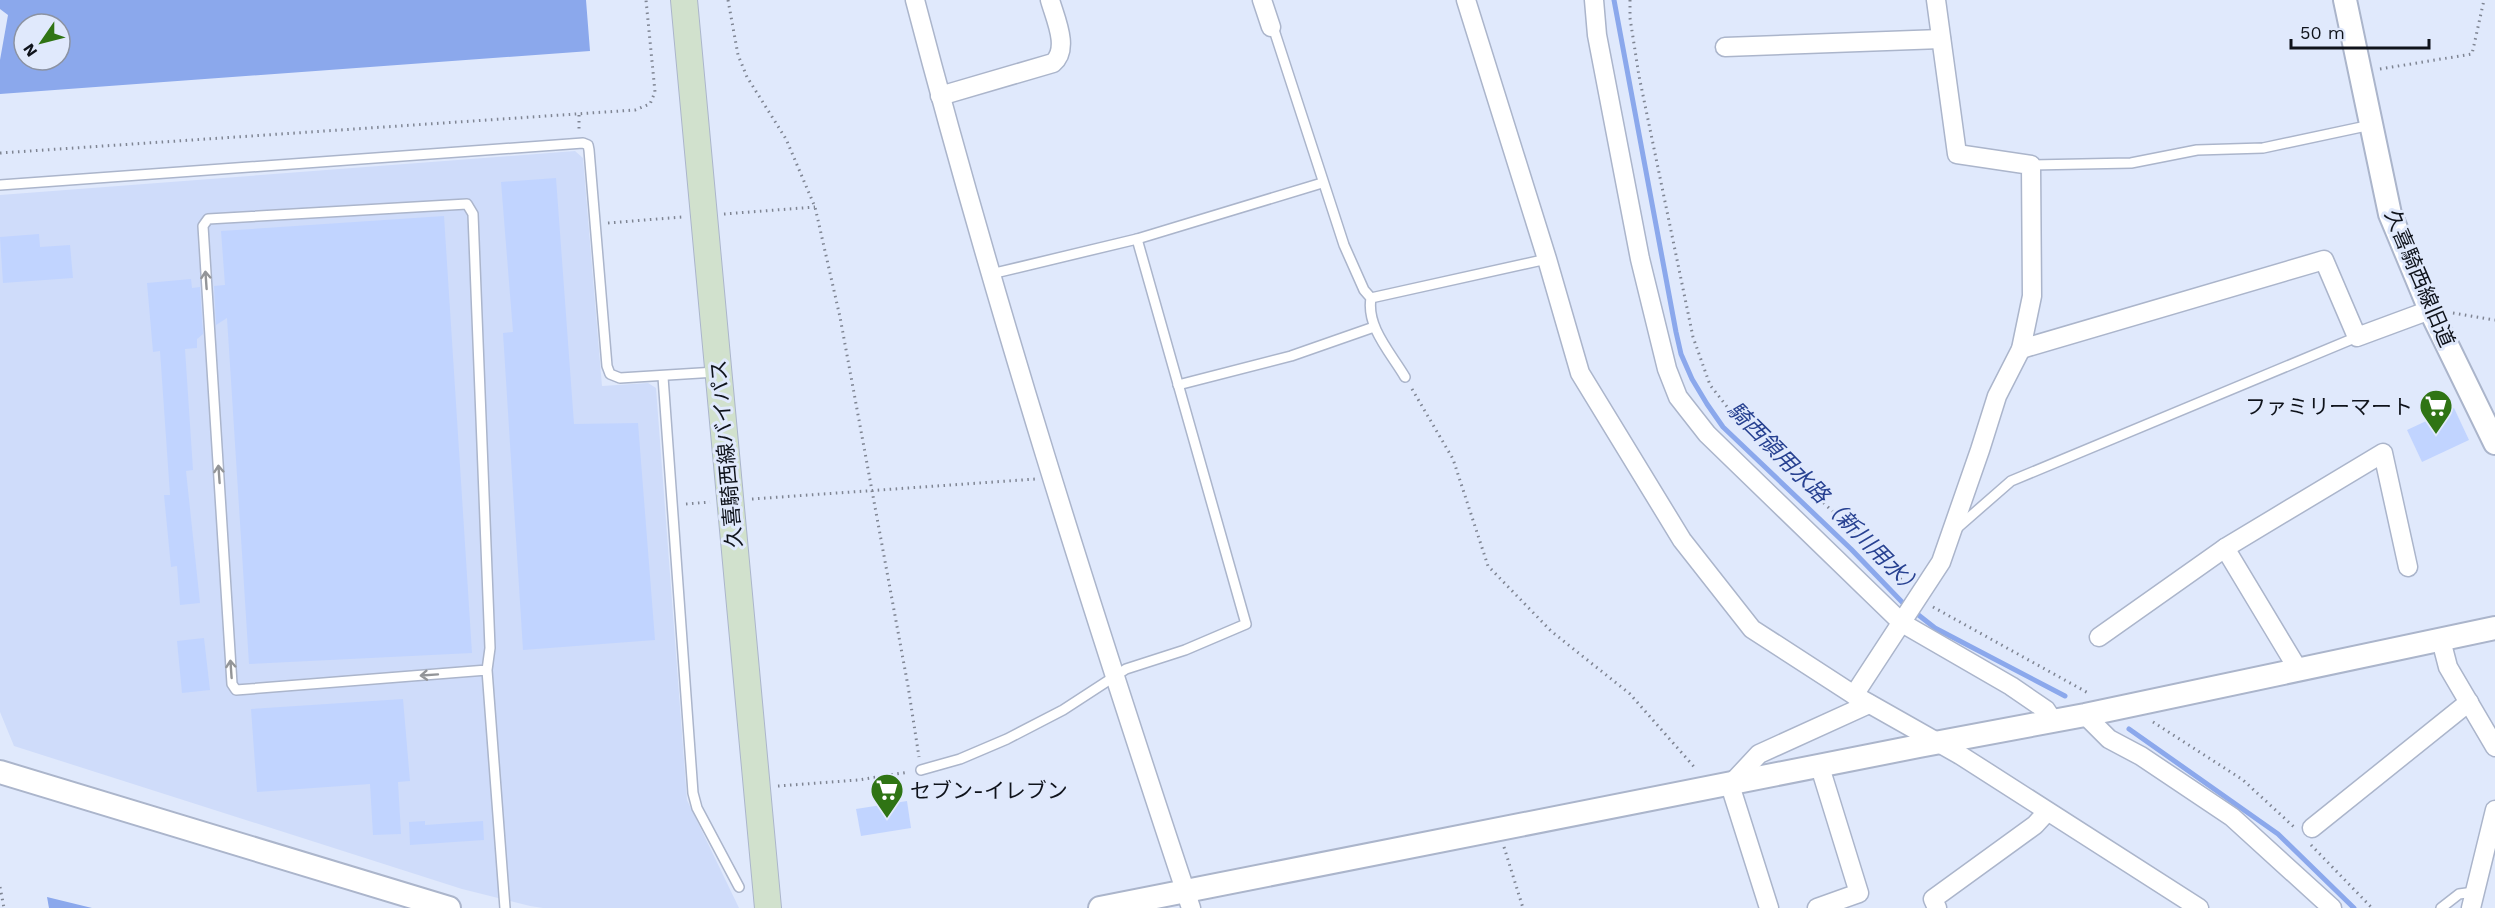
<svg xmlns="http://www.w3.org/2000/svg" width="2495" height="908" viewBox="0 0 2495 908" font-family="'Work Sans','Noto Sans JP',sans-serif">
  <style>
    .built { fill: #cfdcfa }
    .water { fill: #8ba8ec; fill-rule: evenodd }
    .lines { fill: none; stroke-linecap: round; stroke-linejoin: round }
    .stream { stroke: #8ba8ec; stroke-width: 5 }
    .building { fill: #c1d4ff }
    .service-casing { stroke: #abb5cb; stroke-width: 12 }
    .minor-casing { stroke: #abb5cb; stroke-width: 21 }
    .tertiary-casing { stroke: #abb5cb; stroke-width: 26 }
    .secondary-casing { stroke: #abb5cb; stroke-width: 28 }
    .path { stroke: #7f8593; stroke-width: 3; stroke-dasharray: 1.5 4.5; stroke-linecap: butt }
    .service { stroke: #fff; stroke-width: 9 }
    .minor { stroke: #fff; stroke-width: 18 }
    .tertiary { stroke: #fff; stroke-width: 22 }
    .secondary { stroke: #d1e1cd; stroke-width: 26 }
    .oneway { stroke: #939598 }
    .labels { text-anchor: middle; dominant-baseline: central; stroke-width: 6; stroke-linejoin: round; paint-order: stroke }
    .street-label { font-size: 21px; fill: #0f131b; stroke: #e0e9fc }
    .poi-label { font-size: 21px; fill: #0f131b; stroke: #e0e9fc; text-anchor: end }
    .water-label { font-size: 22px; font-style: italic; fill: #274191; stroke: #e0e9fc }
  </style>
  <rect width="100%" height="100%" fill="#e0e9fc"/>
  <polygon class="built" points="575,151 583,158 602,386 648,383 656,388 687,800 739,908 543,908 530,906 462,889 14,746 0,712 0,195"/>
  <g class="water">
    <path d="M 0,0 L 586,0 L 590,51 L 0,94 L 0,60 L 8,15 L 0,9 ZM 24,24 L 60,24 L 60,60 L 24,60 Z"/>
    <polygon points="47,897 92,908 49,908"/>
  </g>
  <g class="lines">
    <g class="stream">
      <polyline points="1614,0 1676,332 1681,354 1692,379 1707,404 1723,427 1851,549 1902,602 1935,628 2065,696"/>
      <polyline points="2129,729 2278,834 2354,908"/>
    </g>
  </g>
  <g class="building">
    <polygon points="556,178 574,424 638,423 655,640 523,650 503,333 513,332 501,182"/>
    <polygon points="444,216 472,653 249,664 227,318 216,325 214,286 225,285 221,231"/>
    <polygon points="39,234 40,247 70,245 73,278 3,283 0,237"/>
    <polygon points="191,279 192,288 200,287 203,334 197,339 197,348 185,349 193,470 186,471 200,603 180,605 177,566 171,567 164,495 170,495 160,351 153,352 147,283"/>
    <polygon points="2454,408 2469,440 2422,462 2407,430"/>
    <polygon points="204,638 210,690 182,693 177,641"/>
    <polygon points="403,699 410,781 398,782 401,834 373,835 370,784 257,792 251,709"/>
    <polygon points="907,801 911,828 861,836 856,809"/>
    <polygon points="425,821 425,825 483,821 484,840 410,845 409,822"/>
  </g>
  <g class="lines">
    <defs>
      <g id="service">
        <path d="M 1271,27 L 1275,33 L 1344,245 L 1364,290 L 1371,298 C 1366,327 1391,353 1405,377"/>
        <polyline points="2031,165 2131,163 2197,150 2263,148 2371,125"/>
        <polyline points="0,185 583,143 588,145 589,150 607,366 610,374 620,378 716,372"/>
        <polyline points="991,274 1137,239 1322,183"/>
        <polyline points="1371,298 1547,259"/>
        <polyline points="663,377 693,793 697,808 739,887"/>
        <polyline points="1178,385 1291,356 1374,327"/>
        <polyline points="1956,529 2011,481 2357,337"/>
        <polyline points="487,670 236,690 232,684 203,226 208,219 467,204 473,214 490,648 487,670 505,908"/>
        <polyline points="921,770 960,759 1007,739 1063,710 1126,669 1185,650 1246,624 1137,239"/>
        <polyline points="2441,908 2459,894 2474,892"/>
      </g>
      <g id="minor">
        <path d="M 915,0 C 995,306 1091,608 1191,908"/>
        <polyline points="1262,0 1271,27"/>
        <polyline points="1466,0 1547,259 1580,373 1682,540 1752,629 1854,695 1960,755 2199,908"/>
        <polyline points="1594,0 1597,35 1640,259 1667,369 1678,397 1707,434 1902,623 2011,686 2046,710 2054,722"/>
        <polyline points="1725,47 1941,39"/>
        <path d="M 940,96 L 1053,63 C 1070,49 1055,18 1050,0"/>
        <polyline points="2021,349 2324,260 2357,337 2430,310"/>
        <polyline points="2225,548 2299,671"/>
        <polyline points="2099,637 2225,548 2383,453 2408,567"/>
        <polyline points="2441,640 2448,667 2495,747"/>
        <polyline points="1854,695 1941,562 1980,450 1997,396 2021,349 2032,296 2031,165 1957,154 1936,0"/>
        <polyline points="2085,715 2109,739 2141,756 2232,817 2332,908"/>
        <polyline points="2312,828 2469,702"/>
        <polyline points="1769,908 1730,785 1759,754 1869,704"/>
        <polyline points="1817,908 1859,893 1820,767"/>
        <polyline points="1937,908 1933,899 2035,825 2047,812"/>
        <polyline points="2471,908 2495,810"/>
      </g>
      <g id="tertiary">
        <polyline points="2345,0 2390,214 2430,310 2495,443"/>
        <polyline points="0,772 449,908"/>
        <polyline points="1100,908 1919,746 2085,715 2495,628"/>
      </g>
      <polyline id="secondary" points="684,0 768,908"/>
    </defs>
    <use href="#service" class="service-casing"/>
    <use href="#minor" class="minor-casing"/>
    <use href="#tertiary" class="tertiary-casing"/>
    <use href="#secondary" class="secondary-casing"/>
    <g class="path">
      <polyline points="728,0 738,55 747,77 786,139 815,207 840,317 908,686 919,757"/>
      <polyline points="1630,0 1630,18 1639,76 1693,337 1710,385 1743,427 1880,556 1905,584"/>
      <polyline points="2380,69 2472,54 2484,0"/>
      <polyline points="579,115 579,131"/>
      <polyline points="0,153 635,110 650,104 655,92 646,0"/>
      <polyline points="724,214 815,207"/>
      <polyline points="608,223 682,217"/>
      <polyline points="2453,313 2495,320"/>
      <polyline points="1412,389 1453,459 1488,566 1551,631 1630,694 1696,769"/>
      <polyline points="752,499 1036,479"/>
      <polyline points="686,504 710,502"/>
      <polyline points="1933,607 2090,694"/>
      <polyline points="2153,722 2243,780 2294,827"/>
      <polyline points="778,786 858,780 909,772"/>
      <polyline points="2311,845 2372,908"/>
      <polyline points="1504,847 1523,908"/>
      <polyline points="0,887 4,908"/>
    </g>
    <use href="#service" class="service"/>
    <use href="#minor" class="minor"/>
    <use href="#tertiary" class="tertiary"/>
    <use href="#secondary" class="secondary"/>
  </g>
  <defs><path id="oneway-shaft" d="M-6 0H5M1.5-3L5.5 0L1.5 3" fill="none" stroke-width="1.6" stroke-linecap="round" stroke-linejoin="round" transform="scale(1.5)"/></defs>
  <g class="oneway">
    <use href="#oneway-shaft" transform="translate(206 280) rotate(-94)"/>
    <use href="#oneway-shaft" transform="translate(219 474) rotate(-94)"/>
    <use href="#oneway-shaft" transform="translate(231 669) rotate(-94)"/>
    <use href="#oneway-shaft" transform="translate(429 675) rotate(176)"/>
  </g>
  <defs>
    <symbol id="supermarket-pin" viewBox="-11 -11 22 30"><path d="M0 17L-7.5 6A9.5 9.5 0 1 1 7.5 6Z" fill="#2f7414" stroke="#e0e9fc"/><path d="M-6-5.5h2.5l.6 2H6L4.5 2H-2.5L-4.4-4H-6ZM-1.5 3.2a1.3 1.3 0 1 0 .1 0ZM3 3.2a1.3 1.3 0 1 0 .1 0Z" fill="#fff"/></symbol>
  </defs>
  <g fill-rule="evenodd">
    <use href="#supermarket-pin" x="2417" y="387" width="38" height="52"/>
    <use href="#supermarket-pin" x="868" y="771" width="38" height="52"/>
  </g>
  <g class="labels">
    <g class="street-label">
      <text transform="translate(2420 278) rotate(67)">久喜騎西線旧道</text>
      <text transform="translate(726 454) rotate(-95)">久喜騎西線バイパス</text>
    </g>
    <g class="poi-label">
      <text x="2413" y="406">ファミリーマート</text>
      <text x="910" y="790" text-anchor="start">セブン-イレブン</text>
    </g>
    <g class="water-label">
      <text transform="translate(1825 499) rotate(45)">騎西領用水路（新川用水）</text>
    </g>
  </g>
  <g transform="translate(42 42) rotate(235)"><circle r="28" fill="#e0e9fc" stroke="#8c93a2" stroke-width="1.5"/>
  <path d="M0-4.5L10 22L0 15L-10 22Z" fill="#2f7414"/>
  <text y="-9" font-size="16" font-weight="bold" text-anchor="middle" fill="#0f131b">N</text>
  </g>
  <path d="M2291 39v9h138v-9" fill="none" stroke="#0f131b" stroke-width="3"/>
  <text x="2300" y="39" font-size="18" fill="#0f131b" stroke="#e0e9fc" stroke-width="4.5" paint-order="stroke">50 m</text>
</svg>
